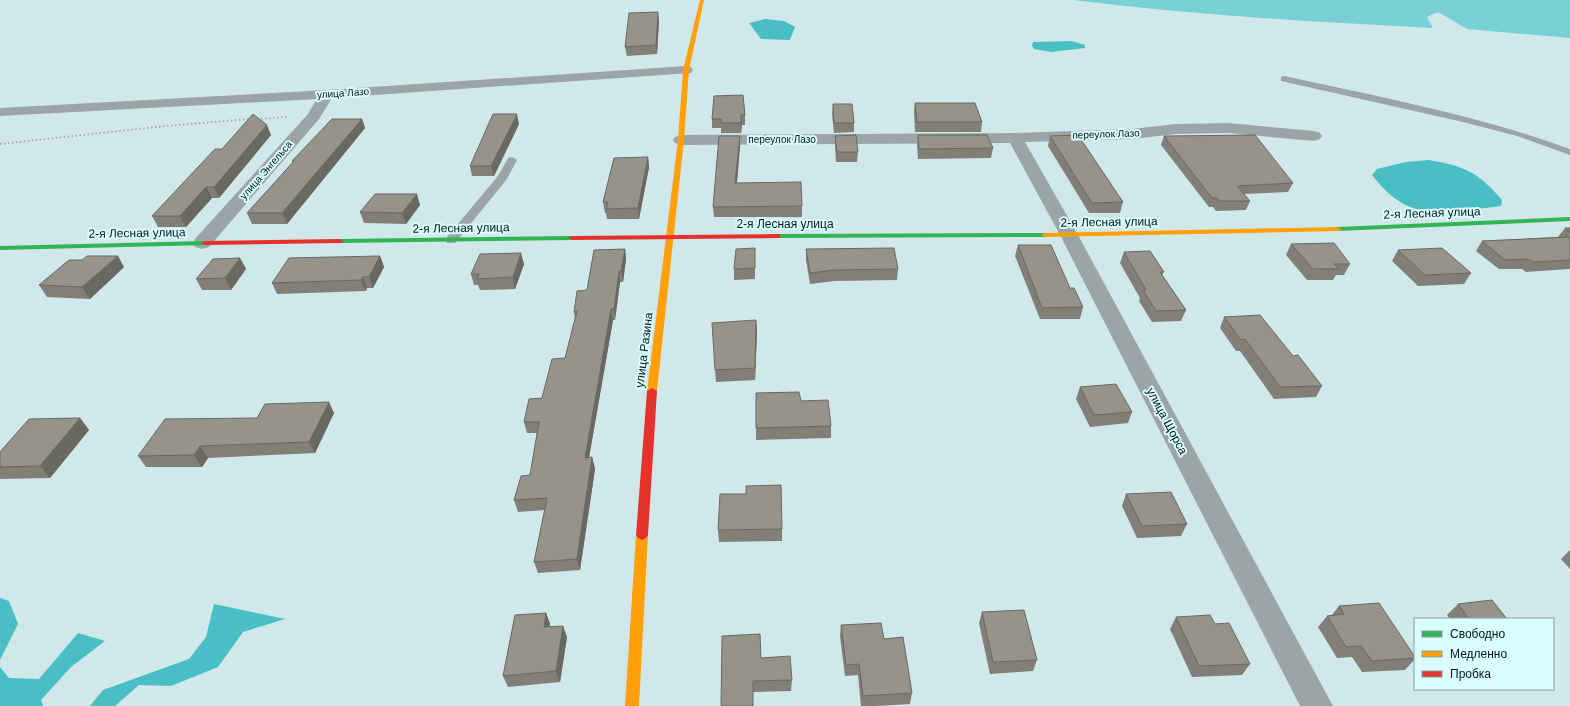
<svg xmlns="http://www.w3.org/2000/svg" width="1570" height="706" viewBox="0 0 1570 706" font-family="Arial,sans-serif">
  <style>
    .forest { fill: #79d1d6 }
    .water { fill: #49bfc5 }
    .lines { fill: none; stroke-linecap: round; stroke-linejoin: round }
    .path { stroke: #9eacac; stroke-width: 2; stroke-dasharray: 1.5 2.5; stroke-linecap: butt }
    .lane { fill: #9ca5a6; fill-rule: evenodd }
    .street { fill: #9ca5a6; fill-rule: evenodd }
    .fast { fill: #30b455; fill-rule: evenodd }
    .slow { fill: #ff9f0a; fill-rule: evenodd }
    .jam { fill: #e5322d; fill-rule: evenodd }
    .wall { fill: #817f77 }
    .shaded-wall { fill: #696861 }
    .building { fill: #96948a; stroke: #696861 }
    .labels { text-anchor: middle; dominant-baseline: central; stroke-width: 4; stroke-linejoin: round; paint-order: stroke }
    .far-street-label { font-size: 10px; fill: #061717; stroke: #dafdff }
    .street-label { font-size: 12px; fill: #061717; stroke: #dafdff }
  </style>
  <rect width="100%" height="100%" fill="#d0e8ea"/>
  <path class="forest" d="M 1073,0 L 1570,0 L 1570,38 L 1467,29 L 1438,12 L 1427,17 L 1433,28 C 1312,22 1193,15 1073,0 Z"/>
  <g class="water">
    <polygon points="765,19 784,21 795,27 790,40 761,39 749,23"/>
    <polygon points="1072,41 1085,45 1085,48 1051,52 1034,49 1032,46 1033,42"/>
    <path d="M 1429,160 C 1464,166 1478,172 1502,200 L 1501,206 C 1481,209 1428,214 1410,207 C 1395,201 1382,188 1372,175 L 1377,169 L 1406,162 Z"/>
    <polygon points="0,598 9,601 18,624 0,660"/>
    <polygon points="214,604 285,619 243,632 218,667 171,686 139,685 115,706 90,706 103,690 189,659 206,637"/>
    <polygon points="78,633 105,641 71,667 41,700 43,706 0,706 0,667 9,678 39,679"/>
  </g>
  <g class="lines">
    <g class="path">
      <polyline points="257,119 288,117"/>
      <polyline points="0,144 165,126 250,119"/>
    </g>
    <g class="lane">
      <path d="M 1284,76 C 1380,97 1477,115 1570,149 L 1570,155 L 1517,136 L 1463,122 L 1281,81 L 1281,77 Z"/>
      <polygon points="512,157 517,160 507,179 455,243 447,243 445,240 447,237 498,176 508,158"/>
    </g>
    <g class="street">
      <polygon points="686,66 691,67 693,70 691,73 332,98 319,119 209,247 202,249 195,247 193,243 195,239 308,114 317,99 0,116 0,108 327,90"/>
      <polygon points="1228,123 1314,131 1320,133 1322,136 1320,139 1314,141 1228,133 1176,134 1132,139 1025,142 1078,235 1333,706 1300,706 1060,235 1010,143 681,145 675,143 673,140 675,137 681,135 1015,133 1132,129 1176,124"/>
    </g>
    <g class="fast">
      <polygon points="1570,217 1570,221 1337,231 1333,229 1337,227"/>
      <polygon points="1045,233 1048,233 1048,237 777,238 773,236 777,234"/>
      <polygon points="572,236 576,238 575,240 339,243 335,241 339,239"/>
      <polygon points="205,241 208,241 208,245 0,250 0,246"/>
    </g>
    <g class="slow">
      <polygon points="700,0 704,0 689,70 684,140 657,391 652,394 647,391 678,140 683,70"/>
      <polygon points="1337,227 1341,229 1340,231 1045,237 1041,235 1045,233"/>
      <polygon points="642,530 646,532 648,535 639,706 625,706 636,535 638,532"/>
    </g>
    <g class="jam">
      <polygon points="777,234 780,234 780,238 572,240 568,238 572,236"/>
      <polygon points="339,239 343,241 342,243 205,245 201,243 205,241"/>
      <polygon points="652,388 657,391 648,535 646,538 642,540 638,538 636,535 647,391"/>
    </g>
  </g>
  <g class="wall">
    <polygon points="659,20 657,54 627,56 625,47"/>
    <polygon points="714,96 745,115 745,125 742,125 741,133 721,133 721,128 712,128 712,119"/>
    <polygon points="915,103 982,122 981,132 915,132 914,112"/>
    <polygon points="833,104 854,123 854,132 834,133 832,114"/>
    <polygon points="362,119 365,128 287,224 252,224 247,213 293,162 292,161"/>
    <polygon points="519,124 494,176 472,176 470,166"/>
    <polygon points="271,135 219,198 212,198 186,227 158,227 152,216 222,149"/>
    <polygon points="918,135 993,148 991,158 918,159 917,145"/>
    <polygon points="740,136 740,146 737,183 802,206 802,217 714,217 713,207"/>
    <polygon points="835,136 858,152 857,162 836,162 835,146"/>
    <polygon points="1050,136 1123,202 1120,213 1089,213 1048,146"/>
    <polygon points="1164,136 1293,183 1288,192 1244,194 1250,201 1246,210 1216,211 1213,207 1209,207 1161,145"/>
    <polygon points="648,157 649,167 639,219 607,219 606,213 605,213 603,202"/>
    <polygon points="420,205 406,224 364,223 360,212"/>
    <polygon points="1565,228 1570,228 1570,269 1526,272 1522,269 1499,269 1476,251 1482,241 1558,237"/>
    <polygon points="1291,244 1350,264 1344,275 1336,275 1333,280 1307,280 1286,255"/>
    <polygon points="1018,245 1070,288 1083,307 1080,319 1040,319 1015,256"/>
    <polygon points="755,248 755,279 734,280 734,269"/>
    <polygon points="625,249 626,259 623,282 620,282 615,320 613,320 589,457 592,457 595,469 580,570 538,573 534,562 545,510 518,512 514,500 530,475 537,433 527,433 524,422 542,398 565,358 575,319 574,312 587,290"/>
    <polygon points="806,249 898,269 897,280 834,281 810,284 806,260"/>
    <polygon points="1398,250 1471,273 1464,284 1418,286 1392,261"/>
    <polygon points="1124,252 1164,272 1162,275 1186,310 1181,321 1152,322 1139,301 1140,298 1120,263"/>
    <polygon points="380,256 384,267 373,288 367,288 366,291 277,294 272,283"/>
    <polygon points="240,258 246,269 231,290 202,290 196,279"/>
    <polygon points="524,264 515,289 480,290 478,285 474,285 471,274"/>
    <polygon points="124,267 90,299 47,297 39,285"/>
    <polygon points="1224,317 1293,356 1322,386 1316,397 1274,399 1240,351 1236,351 1220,328"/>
    <polygon points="756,320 757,331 755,380 716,382 715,370"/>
    <polygon points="1080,387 1132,412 1128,423 1090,427 1076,399"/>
    <polygon points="756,393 801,401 831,426 831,438 756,440"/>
    <polygon points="334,413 315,453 208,458 202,467 146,467 138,456 257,418"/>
    <polygon points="80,418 89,430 50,478 0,479 0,452"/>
    <polygon points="1126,494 1187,524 1181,536 1137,538 1122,506"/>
    <polygon points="782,529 782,541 719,542 718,530"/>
    <polygon points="1570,550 1570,569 1561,559"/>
    <polygon points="1458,604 1507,619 1450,619 1447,615"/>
    <polygon points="1339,606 1415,657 1415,659 1405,670 1362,672 1352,657 1337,658 1318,627 1327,616 1332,615"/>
    <polygon points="982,612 1037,660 1033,671 990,674 979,623"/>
    <polygon points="546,613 550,624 549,627 567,637 560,682 508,687 503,676"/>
    <polygon points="1176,617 1215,624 1250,664 1242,675 1192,677 1170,629"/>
    <polygon points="841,625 884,639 912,693 910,704 877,706 861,706 858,675 845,676 840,636"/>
    <polygon points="761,658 792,680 791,691 753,692 721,706"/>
  </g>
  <g class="shaded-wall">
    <polygon points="658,12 659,20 657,54 656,45"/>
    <polygon points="517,114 519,124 494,176 491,166"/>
    <polygon points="741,115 742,125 741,133"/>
    <polygon points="362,119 365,128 287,224 282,213"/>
    <polygon points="267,125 271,135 219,198 214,187"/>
    <polygon points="740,136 740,146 736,193 735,183"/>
    <polygon points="648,157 649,167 639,219 638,208"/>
    <polygon points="206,187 212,198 186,227 180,216"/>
    <polygon points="417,194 420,205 406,224 402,213"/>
    <polygon points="625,249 626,259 623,282 621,271"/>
    <polygon points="521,253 524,264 515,289 513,277"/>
    <polygon points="118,256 124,267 90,299 82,287"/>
    <polygon points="380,256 384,267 373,288 369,277"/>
    <polygon points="240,258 246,269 231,290 225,278"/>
    <polygon points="619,271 620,282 615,320 614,309"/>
    <polygon points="363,277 367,288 366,291 361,280"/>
    <polygon points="611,309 613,320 587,469 585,458"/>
    <polygon points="756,320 757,331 755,380 755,368"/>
    <polygon points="329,402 334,413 315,453 309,442"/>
    <polygon points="80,418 89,430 50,478 40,466"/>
    <polygon points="200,446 208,458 202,467 194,455"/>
    <polygon points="592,457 595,469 580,570 577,559"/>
    <polygon points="546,613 550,624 547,639 544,627"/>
    <polygon points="563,626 567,637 560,682 556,671"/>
  </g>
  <g class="building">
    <polygon points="658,12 656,45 625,47 629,13"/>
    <polygon points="743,95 745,115 741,115 741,123 721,123 721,119 712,119 714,96"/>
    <polygon points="915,103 975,103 982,122 917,122"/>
    <polygon points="833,104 852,104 854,123 834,123"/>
    <polygon points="253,114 267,125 214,187 206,187 180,216 152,216 215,149 222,149"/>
    <polygon points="493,114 517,114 491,166 470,166"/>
    <polygon points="332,119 362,119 282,213 247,213 294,161 292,161"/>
    <polygon points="856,135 858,152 837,152 835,136"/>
    <polygon points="918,135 987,135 993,148 919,149"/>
    <polygon points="1078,135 1123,202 1092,203 1050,136"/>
    <polygon points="1255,135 1293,183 1237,186 1250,201 1220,201 1216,198 1212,198 1164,136"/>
    <polygon points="719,136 740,136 735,183 801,182 802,206 713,207"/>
    <polygon points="648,157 638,208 606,209 608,202 603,202 614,158"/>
    <polygon points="375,194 417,194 402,213 360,212"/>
    <polygon points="1565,228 1570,228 1570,232"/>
    <polygon points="1570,237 1570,260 1533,262 1528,259 1505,260 1482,241"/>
    <polygon points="1334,243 1350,264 1334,264 1339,269 1313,269 1291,244"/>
    <polygon points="1018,245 1051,245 1070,288 1074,288 1083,307 1042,308"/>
    <polygon points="755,248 755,268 734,269 736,249"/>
    <polygon points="894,248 898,269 835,270 810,273 806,249"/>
    <polygon points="1442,248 1471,273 1425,275 1398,250"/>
    <polygon points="625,249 621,271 619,271 614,309 611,309 585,458 592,457 577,559 534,562 547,498 514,500 521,476 530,475 539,422 524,422 529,399 542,398 552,359 565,358 577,311 574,312 577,291 587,290 594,250"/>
    <polygon points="1150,251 1164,272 1160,272 1186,310 1156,311 1143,290 1146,290 1124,252"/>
    <polygon points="521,253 513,277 477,279 479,274 471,274 480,254"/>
    <polygon points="87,256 118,256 82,287 39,285 69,260 82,260"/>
    <polygon points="380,256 369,277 363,277 361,280 272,283 289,258"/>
    <polygon points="240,258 225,278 196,279 213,259"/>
    <polygon points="1260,315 1293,356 1298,355 1322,386 1280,387 1245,339 1241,340 1224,317"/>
    <polygon points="756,320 755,368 715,370 712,323"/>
    <polygon points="1116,384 1132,412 1094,415 1080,387"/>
    <polygon points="799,392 801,401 828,400 831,426 756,428 756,393"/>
    <polygon points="329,402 309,442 200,446 194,455 138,456 165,419 257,418 265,404"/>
    <polygon points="80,418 40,466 0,467 0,452 29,419"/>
    <polygon points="781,485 782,529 718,530 720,494 746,494 746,486"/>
    <polygon points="1171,492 1187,524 1142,526 1126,494"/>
    <polygon points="1492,600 1507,619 1469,619 1458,604"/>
    <polygon points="1379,603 1415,657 1415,658 1372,661 1361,646 1346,647 1327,616 1344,614 1339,606"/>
    <polygon points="1024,610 1037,660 993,662 982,612"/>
    <polygon points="546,613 544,627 563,626 556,671 503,676 515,615"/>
    <polygon points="1210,615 1215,624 1229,623 1250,664 1199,666 1176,617"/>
    <polygon points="881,623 884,639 903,637 912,693 863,696 859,664 846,665 841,625"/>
    <polygon points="760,634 761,658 790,656 792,680 753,681 753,706 721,706 722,636"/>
  </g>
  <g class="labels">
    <g class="far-street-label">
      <text transform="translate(343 93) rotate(-4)">улица Лазо</text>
      <text transform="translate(1106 134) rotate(-2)">переулок Лазо</text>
      <text x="782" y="139">переулок Лазо</text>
      <text transform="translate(266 170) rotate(-49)">улица Энгельса</text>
    </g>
    <g class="street-label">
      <text transform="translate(1432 213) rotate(-2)">2-я Лесная улица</text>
      <text transform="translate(1109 222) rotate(-1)">2-я Лесная улица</text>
      <text x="785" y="224">2-я Лесная улица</text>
      <text transform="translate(461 228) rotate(-1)">2-я Лесная улица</text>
      <text transform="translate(137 233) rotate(-1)">2-я Лесная улица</text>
      <text transform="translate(644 350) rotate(-83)">улица Разина</text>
      <text transform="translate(1167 421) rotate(62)">улица Щорса</text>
    </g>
  </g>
  <rect x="1414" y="618" width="140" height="72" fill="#dafdff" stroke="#85a1a2"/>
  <rect x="1422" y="631" width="20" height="6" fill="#30b455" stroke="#85a1a2"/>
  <text x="1450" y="638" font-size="12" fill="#061717">Свободно</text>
  <rect x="1422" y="651" width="20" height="6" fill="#ff9f0a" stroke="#85a1a2"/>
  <text x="1450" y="658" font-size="12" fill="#061717">Медленно</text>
  <rect x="1422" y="671" width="20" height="6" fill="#e5322d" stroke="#85a1a2"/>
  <text x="1450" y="678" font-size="12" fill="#061717">Пробка</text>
</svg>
